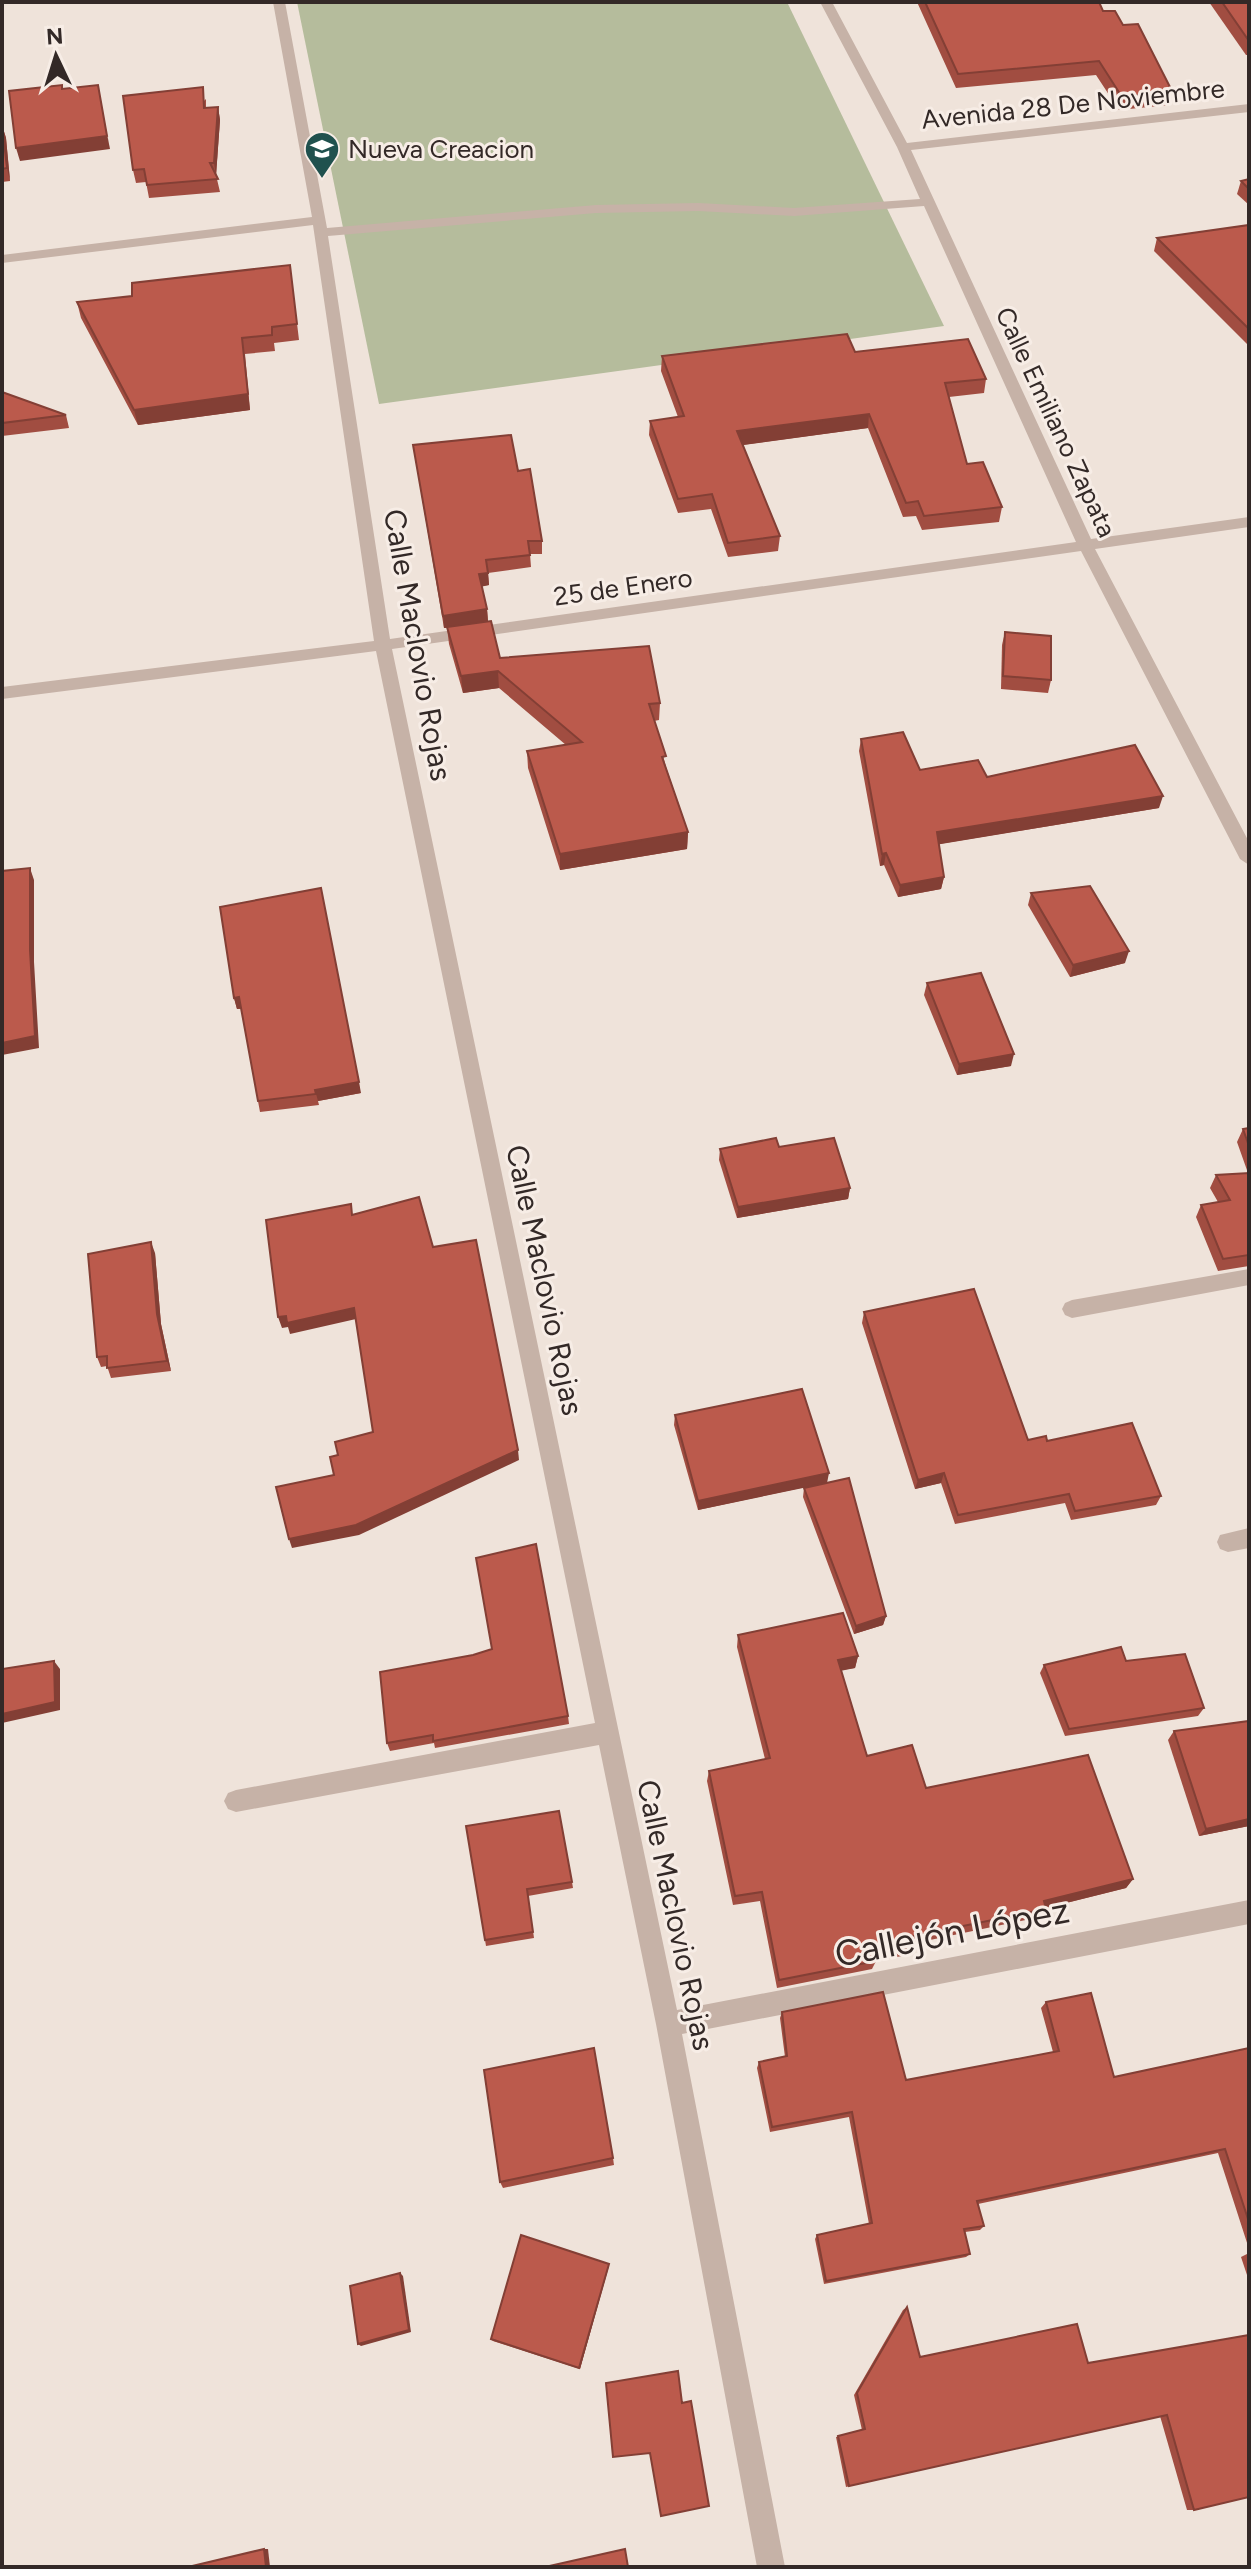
<svg xmlns="http://www.w3.org/2000/svg" width="1251" height="2569" viewBox="0 0 1251 2569" font-family="Figtree,sans-serif">
  <style>
    .green { fill: #b5bc9c }
    .lines { fill: none; stroke-linecap: round; stroke-linejoin: round }
    .minor { fill: #c6b2a7; fill-rule: evenodd }
    .wall { fill: #a14d41 }
    .shaded-wall { fill: #833f35 }
    .building { fill: #bb5a4c; stroke: #833f35; stroke-width: 2 }
    .labels { text-anchor: middle; dominant-baseline: central; stroke-width: 6; stroke-linejoin: round; paint-order: stroke }
    .far-street-label { font-size: 26px; fill: #332927; stroke: #f7ede6 }
    .far-poi-label { font-size: 26px; fill: #332927; stroke: #f7ede6; text-anchor: start }
    .street-label { font-size: 30px; fill: #332927; stroke: #f7ede6 }
    .near-street-label { font-size: 36px; fill: #332927; stroke: #f7ede6 }
  </style>
  <rect width="100%" height="100%" fill="#efe3da"/>
  <polygon class="green" points="297,2 787,2 944,326 379,404"/>
  <g class="lines">
    <g class="minor">
      <path d="M 273,2 L 285,2 L 327,228 L 596,205 L 698,203 L 794,208 L 920,199 L 897,147 L 820,2 L 832,2 L 907,143 L 1249,104 L 1249,112 L 911,150 L 1091,539 L 1249,517 L 1249,527 L 1095,549 L 1249,842 L 1249,865 L 1240,859 L 1081,551 L 392,649 L 677,2010 L 1249,1900 L 1249,1924 L 682,2034 L 785,2567 L 757,2567 L 656,2024 L 599,1745 L 236,1812 L 228,1809 L 224,1801 L 228,1793 L 236,1790 L 595,1723 L 376,651 L 2,699 L 2,687 L 374,641 L 313,225 L 2,263 L 2,255 L 312,217 ZM 924,206 L 1076,542 L 390,639 L 328,236 L 596,213 L 698,211 L 794,216 Z"/>
      <polygon points="1249,1269 1249,1285 1072,1318 1065,1315 1062,1309 1065,1303 1072,1300"/>
      <polygon points="1249,1528 1249,1548 1228,1552 1220,1549 1217,1542 1220,1535"/>
    </g>
  </g>
  <g class="wall">
    <polygon points="917,2 1099,2 1103,11 1123,25 1172,91 1169,105 1119,110 1096,75 956,88"/>
    <polygon points="1209,2 1249,2 1249,55 1246,55"/>
    <polygon points="206,99 206,108 218,107 220,120 216,175 220,192 149,198 146,182 136,183 133,170"/>
    <polygon points="2,125 6,138 10,181 2,182"/>
    <polygon points="1249,179 1249,205 1237,194 1241,181"/>
    <polygon points="1249,225 1249,346 1154,251 1157,238"/>
    <polygon points="290,265 299,340 274,343 275,351 245,354 250,410 138,425 81,318 77,302 132,296"/>
    <polygon points="855,352 986,379 984,393 949,397 967,464 1002,507 999,522 922,530 916,516 903,517 868,428 742,445 780,536 778,551 728,557 711,509 678,513 649,435 650,421 678,417 661,371 662,356"/>
    <polygon points="2,392 66,415 69,428 2,436"/>
    <polygon points="413,445 518,471 542,541 542,554 530,554 531,567 488,573 489,585 482,586 487,609 488,621 500,658 660,703 659,720 654,721 666,767 688,832 687,849 560,870 528,768 527,751 566,745 499,688 463,693 449,644 447,628 444,628"/>
    <polygon points="1005,632 1051,680 1048,693 1001,689 1002,645"/>
    <polygon points="861,739 920,770 987,777 1159,808 939,844 944,877 941,889 898,897 884,865 880,866 859,751"/>
    <polygon points="1031,893 1125,963 1070,977 1028,905"/>
    <polygon points="927,983 1011,1066 957,1075 924,995"/>
    <polygon points="234,998 361,1093 318,1101 319,1105 260,1112 241,1009 237,1009"/>
    <polygon points="1249,1128 1249,1266 1218,1271 1196,1217 1201,1205 1218,1202 1210,1188 1216,1175 1248,1173 1237,1142 1243,1129"/>
    <polygon points="779,1147 850,1188 848,1199 737,1218 719,1160 720,1149"/>
    <polygon points="155,1253 161,1324 171,1371 111,1378 107,1366 101,1367 97,1357"/>
    <polygon points="864,1312 1028,1440 1047,1441 1161,1496 1156,1505 1071,1520 1065,1503 955,1524 941,1483 915,1489 862,1323"/>
    <polygon points="675,1415 827,1483 886,1616 883,1625 854,1634 803,1497 804,1488 810,1486 698,1510 674,1425"/>
    <polygon points="738,1635 858,1656 855,1668 841,1670 867,1756 926,1788 1133,1879 1126,1888 1046,1908 1040,1917 911,1944 911,1947 907,1955 876,1961 872,1969 777,1988 760,1901 733,1905 707,1781 709,1771 765,1759 737,1647"/>
    <polygon points="1126,1661 1204,1708 1198,1716 1065,1736 1040,1673 1044,1665"/>
    <polygon points="380,1672 568,1716 569,1724 435,1748 434,1743 390,1751 387,1743"/>
    <polygon points="1249,1721 1249,1826 1199,1836 1168,1740 1174,1731"/>
    <polygon points="466,1826 572,1882 573,1888 528,1896 534,1938 486,1946"/>
    <polygon points="1046,2002 1114,2077 1249,2048 1249,2249 1218,2153 978,2204 984,2226 980,2230 965,2232 970,2254 966,2257 824,2284 815,2239 817,2235 869,2224 849,2117 770,2132 757,2068 759,2062 785,2057 780,2018 782,2012 906,2080 1053,2052 1041,2008"/>
    <polygon points="613,2158 614,2165 503,2188 500,2182"/>
    <polygon points="1249,2253 1249,2281 1241,2257"/>
    <polygon points="609,2264 580,2369 493,2341 491,2339"/>
    <polygon points="907,2307 920,2357 1088,2363 1249,2335 1194,2510 1187,2510 1160,2416 846,2487 836,2437 862,2430 854,2395 903,2310"/>
  </g>
  <g class="shaded-wall">
    <polygon points="100,98 110,149 20,161 16,148"/>
    <polygon points="218,107 220,120 216,176 214,163"/>
    <polygon points="2,125 6,138 10,181 7,168"/>
    <polygon points="242,338 250,410 138,425 134,410"/>
    <polygon points="869,414 868,428 736,446 737,431"/>
    <polygon points="488,573 489,585 480,587 479,574"/>
    <polygon points="487,609 488,622 444,628 443,616"/>
    <polygon points="498,671 499,688 463,693 461,676"/>
    <polygon points="1163,796 1159,808 935,845 937,832"/>
    <polygon points="688,832 687,849 560,870 560,854"/>
    <polygon points="886,853 884,865 880,866 882,854"/>
    <polygon points="30,868 34,880 34,962 39,1048 2,1055 2,1043 30,950"/>
    <polygon points="944,877 941,889 898,897 900,885"/>
    <polygon points="1129,951 1125,963 1070,977 1073,965"/>
    <polygon points="239,997 242,1008 237,1009 234,998"/>
    <polygon points="1014,1054 1011,1066 957,1075 959,1064"/>
    <polygon points="359,1082 361,1093 318,1101 315,1090"/>
    <polygon points="850,1188 848,1199 737,1218 738,1207"/>
    <polygon points="151,1242 155,1253 161,1324 171,1371 167,1361 157,1314"/>
    <polygon points="354,1308 356,1319 290,1334 288,1327 282,1328 278,1317"/>
    <polygon points="518,1450 519,1460 359,1535 292,1548 289,1539"/>
    <polygon points="829,1473 827,1483 698,1510 698,1501"/>
    <polygon points="944,1473 941,1483 915,1489 918,1480"/>
    <polygon points="886,1616 883,1625 854,1634 856,1626"/>
    <polygon points="858,1656 855,1668 835,1672 838,1660"/>
    <polygon points="54,1661 60,1669 60,1710 2,1723 2,1714"/>
    <polygon points="1249,1819 1249,1826 1199,1836 1206,1829"/>
    <polygon points="1133,1879 1126,1888 1038,1910 1044,1901"/>
    <polygon points="609,2264 609,2266 580,2369 579,2368"/>
    <polygon points="400,2273 403,2276 411,2332 361,2346 358,2344"/>
    <polygon points="264,2549 268,2549 270,2567 266,2567"/>
  </g>
  <g class="building">
    <polygon points="925,2 1099,2 1103,11 1115,11 1123,25 1138,24 1172,91 1122,97 1099,61 958,74"/>
    <polygon points="1222,2 1249,2 1249,41"/>
    <polygon points="62,85 62,89 98,85 107,136 16,148 9,91"/>
    <polygon points="203,87 204,108 218,107 214,163 210,163 218,179 147,185 144,169 133,170 123,96"/>
    <polygon points="2,125 7,168 2,169"/>
    <polygon points="1249,179 1249,189 1241,181"/>
    <polygon points="1249,225 1249,329 1157,238"/>
    <polygon points="290,265 297,324 272,327 272,335 242,338 248,394 134,410 77,302 132,296 132,283"/>
    <polygon points="847,334 855,352 968,339 986,379 945,383 967,464 983,462 1002,507 924,516 918,501 906,503 869,414 737,431 780,536 728,543 712,494 678,499 650,421 684,416 662,356"/>
    <polygon points="2,392 66,415 2,423"/>
    <polygon points="511,435 518,471 530,469 542,541 528,541 530,555 486,560 488,573 479,574 487,609 443,616 413,445"/>
    <polygon points="491,621 500,658 649,646 660,703 649,704 666,756 662,757 688,832 560,854 527,751 582,742 498,671 461,676 447,627"/>
    <polygon points="1005,632 1051,636 1051,680 1003,676"/>
    <polygon points="903,732 920,770 978,760 987,777 1135,745 1163,796 937,832 944,877 900,885 886,853 882,854 861,739"/>
    <polygon points="30,868 30,950 35,1036 2,1043 2,871"/>
    <polygon points="1090,886 1129,951 1073,965 1031,893"/>
    <polygon points="321,888 359,1082 315,1090 316,1094 258,1101 239,997 234,998 220,907"/>
    <polygon points="981,973 1014,1054 959,1064 927,983"/>
    <polygon points="1249,1128 1249,1146 1243,1129"/>
    <polygon points="776,1138 779,1147 834,1138 850,1188 738,1207 720,1149"/>
    <polygon points="1249,1173 1249,1255 1223,1259 1201,1205 1230,1200 1216,1175"/>
    <polygon points="419,1197 433,1247 476,1240 518,1450 356,1525 289,1539 276,1487 334,1475 330,1457 338,1455 335,1442 373,1432 354,1308 287,1323 286,1316 278,1317 266,1220 351,1204 352,1215"/>
    <polygon points="151,1242 157,1314 167,1361 107,1368 107,1356 97,1357 88,1254"/>
    <polygon points="974,1289 1028,1440 1046,1436 1047,1441 1132,1423 1161,1496 1075,1511 1069,1494 958,1515 944,1473 918,1480 864,1312"/>
    <polygon points="802,1389 829,1473 698,1501 675,1415"/>
    <polygon points="849,1478 886,1616 856,1626 804,1488"/>
    <polygon points="536,1544 568,1716 433,1741 433,1735 387,1743 380,1672 473,1655 492,1649 476,1558"/>
    <polygon points="843,1613 858,1656 838,1660 867,1756 912,1745 926,1788 1088,1755 1133,1879 1044,1901 1046,1909 909,1937 911,1947 874,1954 876,1961 779,1980 762,1892 735,1896 709,1771 770,1758 738,1635"/>
    <polygon points="1121,1647 1126,1661 1185,1654 1204,1708 1069,1729 1044,1665"/>
    <polygon points="54,1661 55,1702 2,1714 2,1669"/>
    <polygon points="1249,1721 1249,1819 1206,1829 1174,1731"/>
    <polygon points="559,1811 572,1882 527,1889 533,1932 485,1940 466,1826"/>
    <polygon points="883,1992 906,2080 1059,2051 1046,2002 1091,1993 1114,2077 1249,2048 1249,2222 1225,2149 977,2201 984,2226 964,2229 970,2254 826,2281 817,2235 872,2223 852,2112 772,2127 759,2062 787,2056 782,2012"/>
    <polygon points="594,2048 613,2158 500,2182 484,2070"/>
    <polygon points="521,2235 609,2264 579,2368 491,2339"/>
    <polygon points="400,2273 409,2330 358,2344 350,2286"/>
    <polygon points="907,2307 920,2357 1077,2324 1088,2363 1249,2335 1249,2497 1194,2510 1167,2415 849,2486 838,2436 865,2429 857,2393"/>
    <polygon points="678,2371 682,2403 691,2401 709,2506 661,2516 650,2453 613,2457 606,2383"/>
    <polygon points="264,2549 266,2567 188,2567"/>
    <polygon points="625,2549 628,2567 545,2567"/>
  </g>
  <defs>
    <symbol id="school-pin" viewBox="-11 -11 22 30"><path d="M0 17L-7.5 6A9.5 9.5 0 1 1 7.5 6Z" fill="#20514e" stroke="#f7ede6"/><path d="M0-5L7-2L0 1L-7-2ZM-4 1L0 2.5L4 1V4Q0 6-4 4Z" fill="#fff"/></symbol>
  </defs>
  <g fill-rule="evenodd">
    <use href="#school-pin" x="302" y="129" width="40" height="54"/>
  </g>
  <g class="labels">
    <g class="far-street-label">
      <text transform="translate(1073 104) rotate(-6)">Avenida 28 De Noviembre</text>
      <text transform="translate(1056 422) rotate(65)">Calle Emiliano Zapata</text>
      <text transform="translate(623 587) rotate(-8)">25 de Enero</text>
    </g>
    <g class="far-poi-label">
      <text x="348" y="149">Nueva Creacion</text>
    </g>
    <g class="street-label">
      <text transform="translate(418 645) rotate(80)">Calle Maclovio Rojas</text>
      <text transform="translate(545 1280) rotate(78)">Calle Maclovio Rojas</text>
      <text transform="translate(676 1915) rotate(78)">Calle Maclovio Rojas</text>
    </g>
    <g class="near-street-label">
      <text transform="translate(952 1932) rotate(-11)">Callejón López</text>
    </g>
  </g>
  <rect width="1251" height="2569" fill="none" stroke="#332927" stroke-width="8"/>
  <g transform="translate(56 56) rotate(356)" stroke="#f7ede6" stroke-width="6" paint-order="stroke">
  <path d="M0-6L14 30L0 20L-14 30Z" fill="#332927"/>
  <text y="-12" font-size="22" font-weight="bold" text-anchor="middle" fill="#332927">N</text>
  </g>
</svg>
